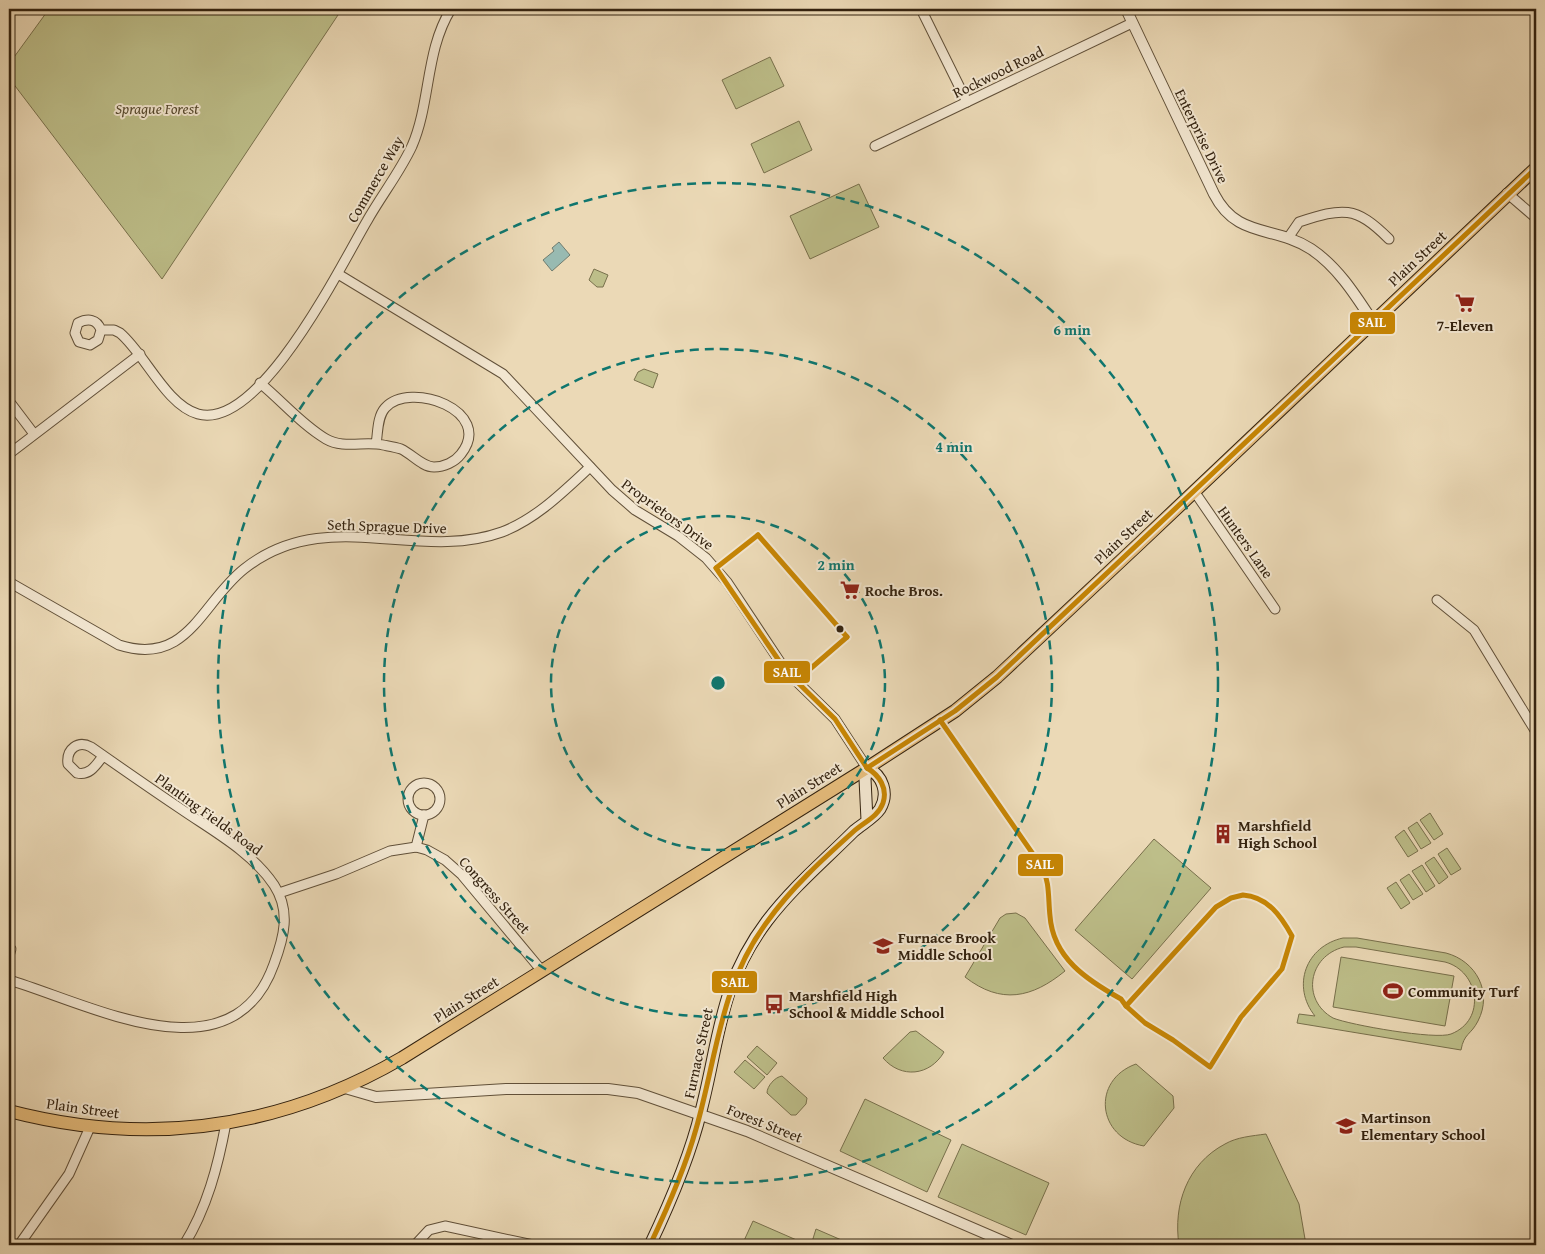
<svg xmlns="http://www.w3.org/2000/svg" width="1545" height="1254" viewBox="0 0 1545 1254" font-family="'Gentium Book Plus',serif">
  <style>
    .green { fill: #bdbe89; stroke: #78704c; fill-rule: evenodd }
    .water { fill: #98bab1; stroke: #707d70 }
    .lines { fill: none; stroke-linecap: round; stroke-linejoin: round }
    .minor-casing { stroke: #615039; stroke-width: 11 }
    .tertiary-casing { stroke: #615039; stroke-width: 12 }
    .secondary-casing { stroke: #33220f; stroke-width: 13 }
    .primary-casing { stroke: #33220f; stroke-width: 14 }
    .minor { stroke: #f2e6d0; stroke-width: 9 }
    .tertiary { stroke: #f2e6d0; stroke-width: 10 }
    .secondary { stroke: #f2e6d0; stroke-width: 11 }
    .primary { stroke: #e6bc7b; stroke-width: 12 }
    .bus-1-casing { stroke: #f2e6d0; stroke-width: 9 }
    .bus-1 { stroke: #c68504; stroke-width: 5 }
    .ring { fill: none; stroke: #0f766e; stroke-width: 2.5; stroke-dasharray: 9 6 }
    .bus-dot { fill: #33220f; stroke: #f2e6d0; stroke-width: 2 }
    .labels { text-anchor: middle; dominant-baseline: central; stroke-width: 4; stroke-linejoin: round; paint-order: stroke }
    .street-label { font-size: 15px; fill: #33220f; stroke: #f2e6d0 }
    .park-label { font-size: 15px; font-style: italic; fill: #56492e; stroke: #f2e6d0 }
    .poi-label { font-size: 15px; font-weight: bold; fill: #33220f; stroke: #f2e6d0; text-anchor: start }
    .centre { fill: #0f766e; stroke: #f2e6d0; stroke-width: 2.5 }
    .ring-label { font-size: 15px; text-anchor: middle; font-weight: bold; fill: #0f766e; stroke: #f2e6d0; stroke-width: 4; stroke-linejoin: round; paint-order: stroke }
    .line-badge { stroke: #f2e6d0; stroke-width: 2 }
    .badge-label { font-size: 14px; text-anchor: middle; font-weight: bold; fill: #fff }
  </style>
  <rect width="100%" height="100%" fill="#ebd9b6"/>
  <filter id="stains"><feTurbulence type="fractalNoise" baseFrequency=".004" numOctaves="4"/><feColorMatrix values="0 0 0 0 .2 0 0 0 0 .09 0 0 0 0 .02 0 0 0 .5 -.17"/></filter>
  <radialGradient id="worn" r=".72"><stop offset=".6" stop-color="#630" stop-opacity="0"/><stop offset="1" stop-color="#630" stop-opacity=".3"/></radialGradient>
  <g class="green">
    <polygon points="49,9 342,9 162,279 9,78 9,64"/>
    <polygon points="770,57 784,86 736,109 722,80"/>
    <polygon points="799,121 812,150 764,173 751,144"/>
    <polygon points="859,184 879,227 810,259 790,216"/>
    <polygon points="594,269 608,275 603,287 597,287 589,280"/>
    <polygon points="644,369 658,374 653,388 634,380 638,372"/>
    <polygon points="1430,813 1443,834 1434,840 1420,820"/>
    <polygon points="1417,822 1431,843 1421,849 1408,828"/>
    <polygon points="1404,830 1418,851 1408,857 1395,837"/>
    <polygon points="1154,839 1211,888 1132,979 1075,930"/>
    <polygon points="1447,848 1461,869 1451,875 1438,854"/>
    <polygon points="1434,857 1448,877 1439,884 1425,863"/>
    <polygon points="1422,865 1435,886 1426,892 1412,871"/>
    <polygon points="1409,874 1423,894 1413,900 1400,880"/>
    <polygon points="1396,882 1410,903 1401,909 1387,888"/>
    <path d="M 1016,913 L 1025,918 L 1065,971 C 1032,998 1001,1005 965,977 L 1000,918 L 1006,914 Z"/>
    <path d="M 1343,938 L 1357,938 L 1446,953 C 1476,961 1493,992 1478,1021 C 1471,1035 1464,1033 1461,1050 L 1297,1023 L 1299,1014 L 1315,1016 C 1291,986 1306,946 1343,938 ZM 1344,947 L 1356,947 L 1445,962 C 1479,971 1487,1020 1451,1034 C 1436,1040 1350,1025 1333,1018 C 1301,1000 1308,956 1344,947 Z"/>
    <polygon points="1341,957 1454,976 1445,1026 1333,1007"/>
    <path d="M 916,1031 L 944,1052 C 930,1076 901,1079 883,1058 L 910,1032 Z"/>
    <polygon points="757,1046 777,1063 767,1075 747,1057"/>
    <polygon points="745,1060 765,1077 754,1089 734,1072"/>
    <path d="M 1136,1064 L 1173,1096 L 1174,1108 L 1144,1146 C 1097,1138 1091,1080 1136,1064 Z"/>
    <path d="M 782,1076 L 807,1098 L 806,1104 L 796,1115 L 791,1115 L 767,1093 C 767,1086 775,1077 782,1076 Z"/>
    <polygon points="865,1099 951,1140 927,1192 840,1151"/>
    <path d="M 1266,1134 L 1299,1204 L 1305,1239 L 1300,1245 L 1179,1245 C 1173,1205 1187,1164 1225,1144 C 1237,1137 1252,1136 1266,1134 Z"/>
    <polygon points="962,1144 1049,1183 1026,1235 938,1197"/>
    <polygon points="753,1221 808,1245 742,1245"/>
    <polygon points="816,1229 853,1245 811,1245"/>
  </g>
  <polygon class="water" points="559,242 570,255 552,271 543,260 554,251 552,248"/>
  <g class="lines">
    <defs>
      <g id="minor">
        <polyline points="921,9 967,102"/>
        <polyline points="875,146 1132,23"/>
        <polyline points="1507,193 1536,218"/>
        <path d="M 1288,238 L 1299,222 C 1343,208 1355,205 1389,239"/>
        <polyline points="338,274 503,374 612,490 635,510 678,536 706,558 727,582 786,671 835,719 867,768"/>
        <path d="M 101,330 L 98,340 L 90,345 L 79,342 L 75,333 L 78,323 C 88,318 97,319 101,330 L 114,330 L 120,333 C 145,354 166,405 198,414 C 260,431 341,265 367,221 C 381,196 400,172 412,146 C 431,102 425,51 451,9"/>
        <path d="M 260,383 C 282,401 302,425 326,439 C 343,449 365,441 383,445 C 388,446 395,447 401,449 C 412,454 422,467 434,467 C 444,467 455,462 461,454 C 495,411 410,380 385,408 C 377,417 378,433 376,444"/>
        <polyline points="9,401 34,434"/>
        <polyline points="9,454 140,354"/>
        <polyline points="1194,491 1275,609"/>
        <path d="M 9,582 L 119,645 C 188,667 201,603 244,569 C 326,504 416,563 502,532 C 536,519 563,492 590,467"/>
        <polyline points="1437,600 1474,630 1536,732"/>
        <circle cx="424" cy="799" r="16"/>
        <polyline points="416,847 424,815"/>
        <polyline points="279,893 336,874 390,851 416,847 427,850 445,860 462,875 542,971"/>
        <polyline points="9,956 11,949"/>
        <path d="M 9,980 C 90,1004 232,1082 274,964 C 284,937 291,911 274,885 C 252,852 213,831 181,809 C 151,789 121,768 91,747 C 78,740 66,749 68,764 L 77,773 C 90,776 96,765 103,756"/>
        <polyline points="19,1245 69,1174 90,1127"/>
        <path d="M 184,1245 C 207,1208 218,1166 226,1123"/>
        <polyline points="415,1245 429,1230 445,1226 533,1245"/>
      </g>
      <g id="tertiary">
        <path d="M 1126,9 L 1214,194 C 1237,239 1274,225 1311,249 C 1338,267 1356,296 1373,322"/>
        <polyline points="345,1088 376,1097 506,1089 608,1089 638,1093 747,1131 1012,1245"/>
      </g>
      <path id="secondary" d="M 650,1245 C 670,1203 690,1157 701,1111 C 720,1038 719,985 767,921 C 793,887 824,861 854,831 C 862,824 874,818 880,809 C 889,794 883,775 867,768 L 865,779 L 867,820"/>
      <path id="primary" d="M 9,1111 C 147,1147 278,1130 402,1058 L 867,768 L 955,711 L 997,677 L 1141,542 L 1536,168"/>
    </defs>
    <use href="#minor" class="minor-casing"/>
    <use href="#tertiary" class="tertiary-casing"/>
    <use href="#secondary" class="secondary-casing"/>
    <use href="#primary" class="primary-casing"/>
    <use href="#minor" class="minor"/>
    <use href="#tertiary" class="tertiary"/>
    <use href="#secondary" class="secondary"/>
    <use href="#primary" class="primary"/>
    <defs>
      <g id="bus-1">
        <polyline points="758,535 847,637"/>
        <polyline points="716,568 786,671 835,719 867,768"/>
        <polyline points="716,568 758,535"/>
        <polyline points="795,682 847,637"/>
        <path d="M 940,720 L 1042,867 C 1050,882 1048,899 1050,916 C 1053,958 1087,980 1121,999 L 1126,1006"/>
        <polyline points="867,768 955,711 997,677 1536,168"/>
        <path d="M 1243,895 C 1268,897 1281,916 1292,936 L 1282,969 L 1241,1017 L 1210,1067 L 1173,1040 L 1145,1023 L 1126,1006 L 1216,907 L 1231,898 Z"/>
        <path d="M 650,1245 C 668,1207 685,1169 696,1129 C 717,1056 720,985 767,922 C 791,888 823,859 853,832 C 864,822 878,817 883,803 C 888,788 879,775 867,768"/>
      </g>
    </defs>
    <use href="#bus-1" class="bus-1-casing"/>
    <use href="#bus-1" class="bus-1"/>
  </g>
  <g class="ring">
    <circle cx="718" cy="683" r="167"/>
    <circle cx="718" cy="683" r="334"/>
    <circle cx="718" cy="683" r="500"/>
  </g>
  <defs>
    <symbol id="supermarket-bare" viewBox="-9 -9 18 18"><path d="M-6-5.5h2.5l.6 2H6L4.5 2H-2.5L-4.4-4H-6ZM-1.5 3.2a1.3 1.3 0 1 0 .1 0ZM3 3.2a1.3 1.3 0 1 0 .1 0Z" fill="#8f2418" stroke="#f2e6d0" stroke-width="2.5" paint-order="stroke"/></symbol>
    <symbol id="building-bare" viewBox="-9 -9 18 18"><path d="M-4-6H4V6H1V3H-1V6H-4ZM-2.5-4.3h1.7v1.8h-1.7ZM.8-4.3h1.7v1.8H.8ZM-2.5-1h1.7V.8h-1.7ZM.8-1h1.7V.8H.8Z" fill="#8f2418" stroke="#f2e6d0" stroke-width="2.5" paint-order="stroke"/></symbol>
    <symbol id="school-bare" viewBox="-9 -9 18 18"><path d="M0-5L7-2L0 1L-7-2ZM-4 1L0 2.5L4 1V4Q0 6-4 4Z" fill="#8f2418" stroke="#f2e6d0" stroke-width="2.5" paint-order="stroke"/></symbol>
    <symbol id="stadium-bare" viewBox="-9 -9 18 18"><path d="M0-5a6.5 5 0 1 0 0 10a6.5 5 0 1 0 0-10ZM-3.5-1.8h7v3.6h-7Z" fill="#8f2418" stroke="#f2e6d0" stroke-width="2.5" paint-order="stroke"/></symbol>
    <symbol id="bus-bare" viewBox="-9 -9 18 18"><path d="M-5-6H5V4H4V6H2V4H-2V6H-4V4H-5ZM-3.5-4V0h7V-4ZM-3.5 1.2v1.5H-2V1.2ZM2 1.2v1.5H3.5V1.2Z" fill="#8f2418" stroke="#f2e6d0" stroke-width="2.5" paint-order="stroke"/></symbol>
  </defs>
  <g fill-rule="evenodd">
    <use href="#supermarket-bare" x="1451" y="289" width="28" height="28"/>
    <use href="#supermarket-bare" x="836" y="576" width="28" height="28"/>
    <use href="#building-bare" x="1209" y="820" width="28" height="28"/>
    <use href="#school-bare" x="869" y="932" width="28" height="28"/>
    <use href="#stadium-bare" x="1379" y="977" width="28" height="28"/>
    <use href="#bus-bare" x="760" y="990" width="28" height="28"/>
    <use href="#school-bare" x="1332" y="1112" width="28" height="28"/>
  </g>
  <circle class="bus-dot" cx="840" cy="629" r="4.5"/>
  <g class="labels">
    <g class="street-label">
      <text transform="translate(998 72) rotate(-26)">Rockwood Road</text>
      <text transform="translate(1202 136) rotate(64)">Enterprise Drive</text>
      <text transform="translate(375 179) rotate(-60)">Commerce Way</text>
      <text transform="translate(1417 258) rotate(-43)">Plain Street</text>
      <text transform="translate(668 514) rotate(36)">Proprietors Drive</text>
      <text transform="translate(387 526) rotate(2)">Seth Sprague Drive</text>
      <text transform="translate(1123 536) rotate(-43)">Plain Street</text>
      <text transform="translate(1246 542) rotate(55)">Hunters Lane</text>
      <text transform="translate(809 785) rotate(-32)">Plain Street</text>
      <text transform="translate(209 814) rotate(36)">Planting Fields Road</text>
      <text transform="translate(495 895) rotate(48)">Congress Street</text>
      <text transform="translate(466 999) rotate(-32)">Plain Street</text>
      <text transform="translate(698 1053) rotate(-78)">Furnace Street</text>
      <text transform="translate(83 1108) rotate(8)">Plain Street</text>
      <text transform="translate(765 1123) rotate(22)">Forest Street</text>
    </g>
    <g class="park-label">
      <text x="157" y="108">Sprague Forest</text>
    </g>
    <g class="poi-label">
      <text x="1465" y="325" text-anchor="middle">7-Eleven</text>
      <text x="865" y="590">Roche Bros.</text>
      <text x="1238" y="825">Marshfield<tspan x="1238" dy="17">High School</tspan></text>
      <text x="898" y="937">Furnace Brook<tspan x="898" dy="17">Middle School</tspan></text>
      <text x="1408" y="991">Community Turf</text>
      <text x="789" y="995">Marshfield High<tspan x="789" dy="17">School &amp; Middle School</tspan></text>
      <text x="1361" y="1117">Martinson<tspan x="1361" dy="17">Elementary School</tspan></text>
    </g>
  </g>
  <circle cx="718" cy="683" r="8" class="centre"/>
  <g class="ring-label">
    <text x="1072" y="335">6 min</text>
    <text x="954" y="452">4 min</text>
    <text x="836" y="570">2 min</text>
  </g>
  <g class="line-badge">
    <rect x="1349" y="311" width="47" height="24" rx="5" fill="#c68504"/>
    <rect x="763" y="660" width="48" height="24" rx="5" fill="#c68504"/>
    <rect x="1017" y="853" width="47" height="24" rx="5" fill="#c68504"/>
    <rect x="711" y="970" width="47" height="24" rx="5" fill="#c68504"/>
  </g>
  <g class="badge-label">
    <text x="1372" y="327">SAIL</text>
    <text x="787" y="677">SAIL</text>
    <text x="1040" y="869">SAIL</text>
    <text x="735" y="987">SAIL</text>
  </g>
  <rect width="1545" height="1254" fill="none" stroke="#ebd9b6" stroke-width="30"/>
  <rect x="10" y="10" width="1525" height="1234" fill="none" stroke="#33220f" stroke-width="2.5"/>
  <rect x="15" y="15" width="1515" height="1224" fill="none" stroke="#33220f"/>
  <rect width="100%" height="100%" filter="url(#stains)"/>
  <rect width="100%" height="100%" fill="url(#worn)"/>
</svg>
